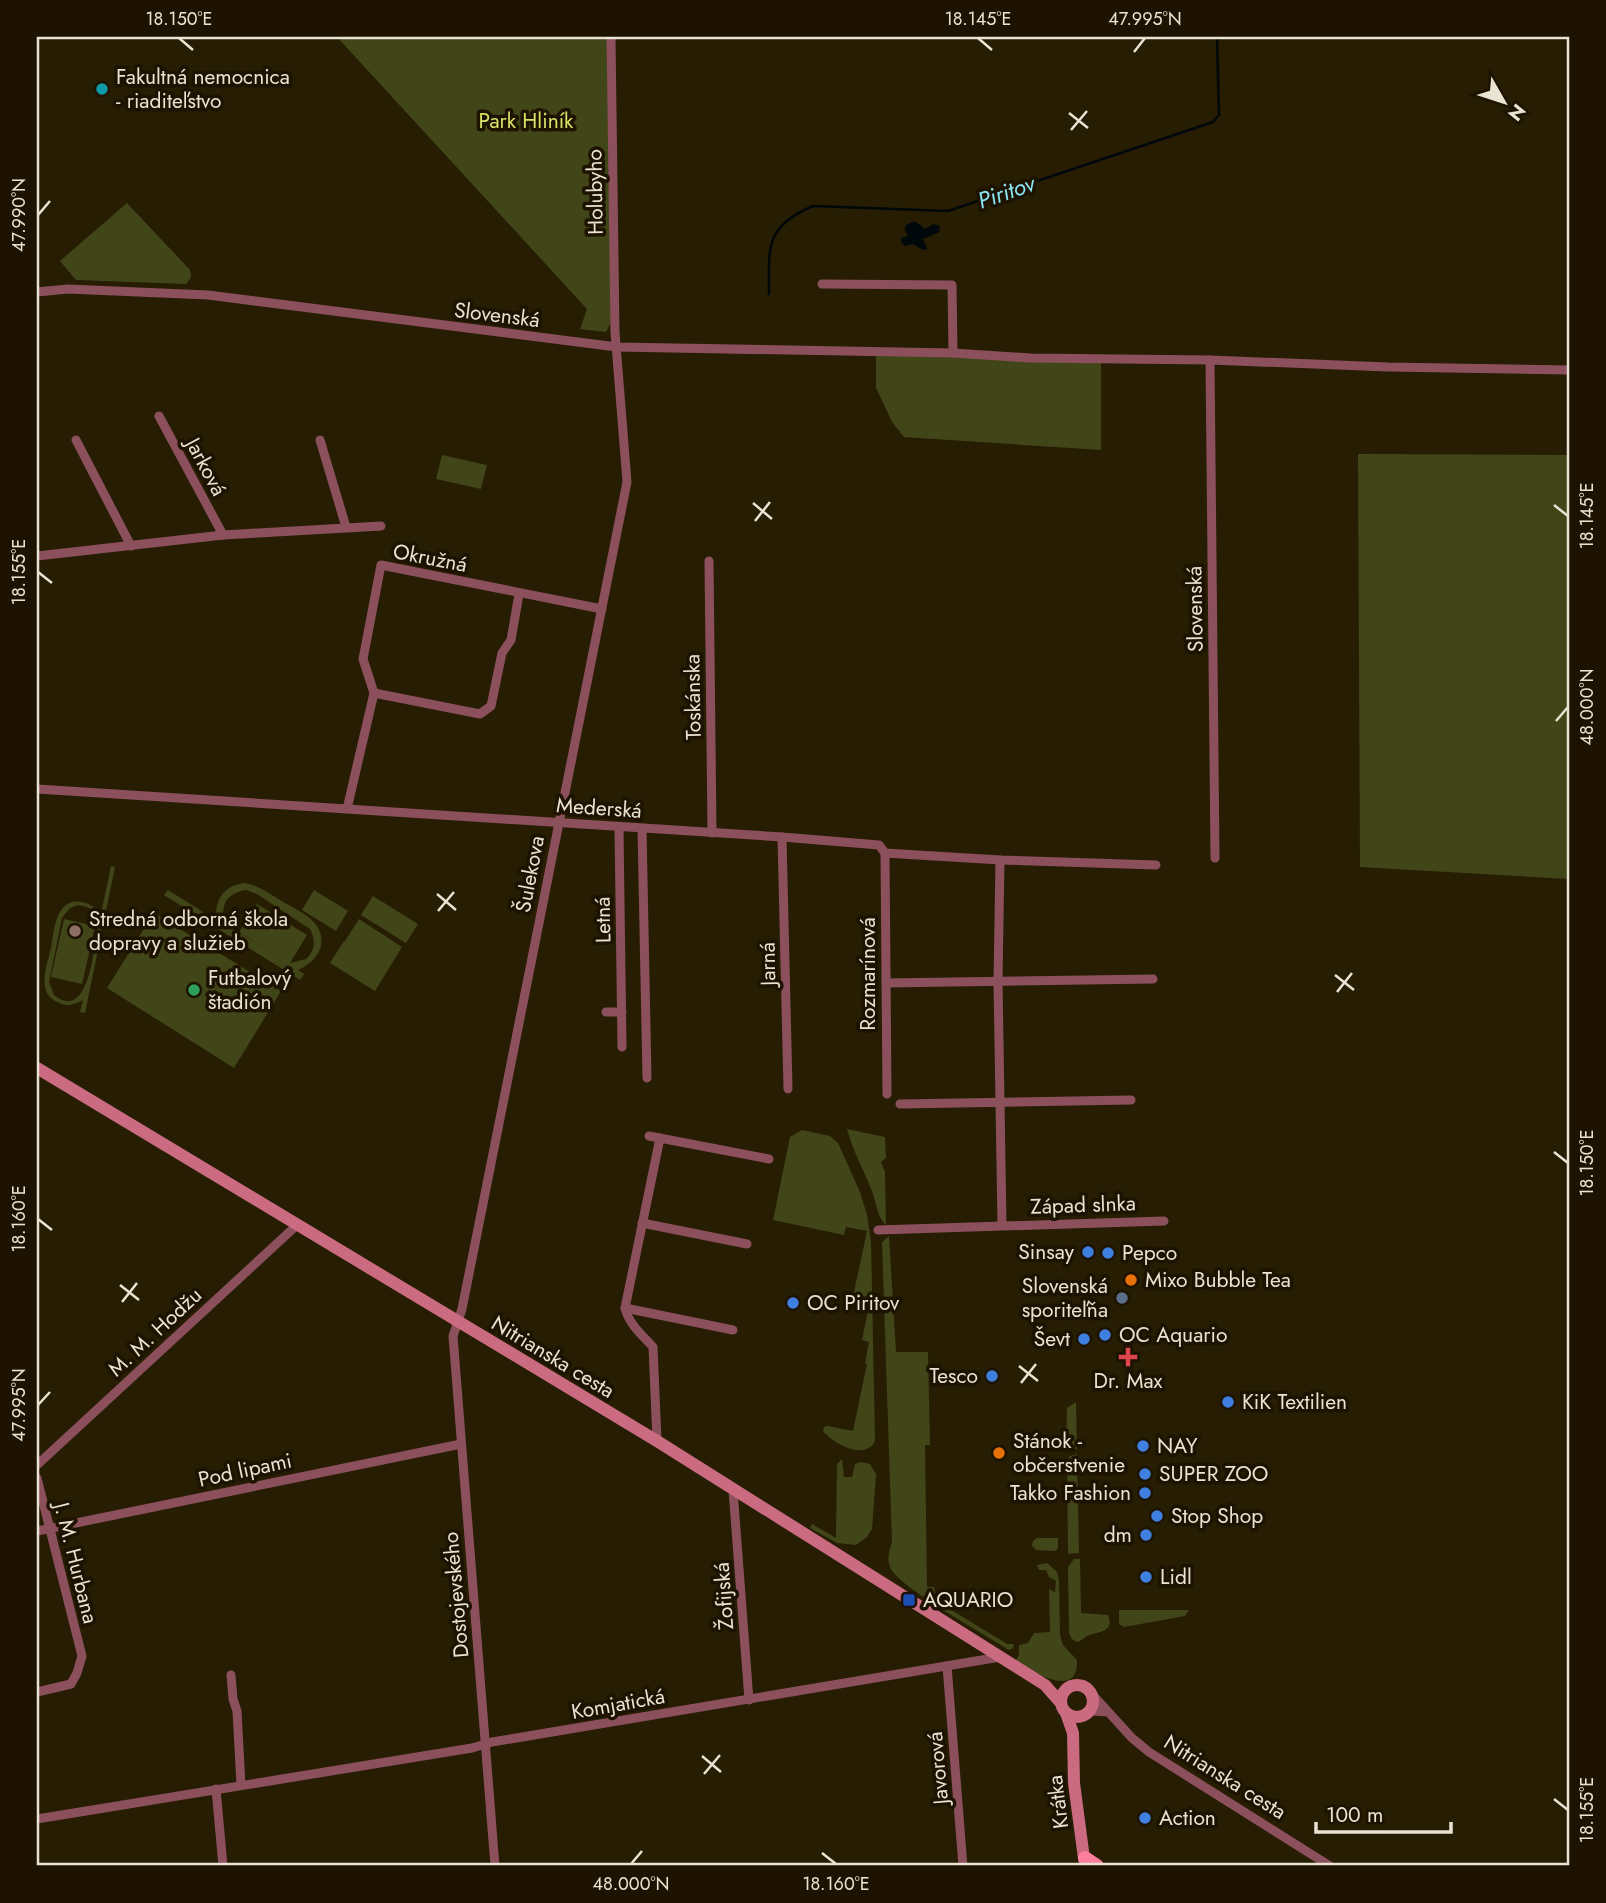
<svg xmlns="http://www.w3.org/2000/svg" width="1606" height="1903" viewBox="0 0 1606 1903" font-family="Jost,sans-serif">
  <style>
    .green { fill: #414619; fill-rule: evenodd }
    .water { fill: #00080b }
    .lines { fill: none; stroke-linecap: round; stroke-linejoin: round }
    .stream { stroke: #00080b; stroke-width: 2.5 }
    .street { stroke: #8c505d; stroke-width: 9 }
    .secondary { stroke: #ca6b81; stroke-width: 12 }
    .primary { stroke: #fb7f9d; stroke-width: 14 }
    .ticks { fill: none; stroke: #e9e3d3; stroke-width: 2.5 }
    .culture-dot { fill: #0f9aa8; stroke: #1d1300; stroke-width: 2.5 }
    .education-dot { fill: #8d6e63; stroke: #1d1300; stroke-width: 2.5 }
    .leisure-dot { fill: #2e9e5b; stroke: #1d1300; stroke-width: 2.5 }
    .shop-dot { fill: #3f7fe0; stroke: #1d1300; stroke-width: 2.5 }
    .food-dot { fill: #e8710a; stroke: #1d1300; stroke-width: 2.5 }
    .service-dot { fill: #5c6f8a; stroke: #1d1300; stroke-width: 2.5 }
    .health-dot { fill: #e0444e; stroke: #1d1300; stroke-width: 2.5 }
    .transit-dot { fill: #1a4fb4; stroke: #1d1300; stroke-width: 2.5 }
    .labels { text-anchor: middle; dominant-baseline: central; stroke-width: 7; stroke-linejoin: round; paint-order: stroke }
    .poi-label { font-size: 21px; fill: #e9e3d3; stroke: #1d1300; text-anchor: start }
    .park-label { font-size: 21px; fill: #d6e466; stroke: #1d1300 }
    .street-label { font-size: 21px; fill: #e9e3d3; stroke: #1d1300 }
    .water-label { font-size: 23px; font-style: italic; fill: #8ae5f5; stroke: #1d1300 }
    .neatline { fill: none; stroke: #e9e3d3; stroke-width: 2.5 }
    .ticks-label { font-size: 18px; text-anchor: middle; fill: #e9e3d3 }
  </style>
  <rect width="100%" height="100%" fill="#271d03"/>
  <g class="green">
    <polygon points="337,37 607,37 611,322 606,332 580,329 587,309"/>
    <polygon points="127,203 190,270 191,277 186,284 76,280 60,261"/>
    <polygon points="876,355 1101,362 1101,450 904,437 892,422 876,388"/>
    <polygon points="1358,454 1569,455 1569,879 1360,867"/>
    <polygon points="442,455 487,465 481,489 436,479"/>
    <path d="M 111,866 L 115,867 L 85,1013 L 80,1012 L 83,1000 C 75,1005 66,1007 57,1002 C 36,992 47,965 51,948 C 53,937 54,925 58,916 C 67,894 90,900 101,914 ZM 78,905 C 91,906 99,914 98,927 C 94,947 89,1023 54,995 L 49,982 L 62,918 L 70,908 Z"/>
    <path d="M 244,883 C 258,885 268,893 280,900 C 291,907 309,914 317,926 C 329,945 315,963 298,970 L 304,974 L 300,980 L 164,895 L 168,890 L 216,920 C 215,900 223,886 244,883 ZM 246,890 L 257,894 L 310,929 C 316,941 315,950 306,959 L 290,963 L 307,935 L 257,904 L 239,932 L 287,962 L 227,925 C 218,907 226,893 246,890 Z"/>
    <polygon points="314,890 348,911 336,931 302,910"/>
    <polygon points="373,896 418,924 406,943 361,915"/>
    <polygon points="154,913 281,991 234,1068 107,988"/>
    <polygon points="64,919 95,926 82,984 51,977"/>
    <polygon points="359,919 402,947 375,991 330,963 344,941 348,943 345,941"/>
    <path d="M 847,1129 L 885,1137 L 886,1158 L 881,1162 L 885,1172 L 886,1225 C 877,1217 877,1205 873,1194 C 865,1172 853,1152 847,1129 Z"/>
    <path d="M 802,1130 L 830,1136 L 838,1143 L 860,1192 L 867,1215 L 871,1241 L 875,1441 C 865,1461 834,1444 823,1431 L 824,1427 L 828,1426 L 853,1431 L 867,1364 L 865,1363 L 869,1342 L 862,1340 L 869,1306 L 866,1301 L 848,1296 L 849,1292 L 854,1292 L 867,1231 L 846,1227 L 844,1235 L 773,1220 L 790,1137 Z"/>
    <path d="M 889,1236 L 896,1352 L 928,1352 L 930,1445 L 925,1445 L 927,1587 L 934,1587 L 936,1597 L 940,1603 L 1007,1644 L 1014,1644 L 1013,1648 L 1009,1650 C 985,1634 903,1590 891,1569 C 886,1559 889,1552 892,1542 L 882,1242 Z"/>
    <polygon points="1076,1402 1077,1449 1070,1449 1066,1446 1067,1408"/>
    <polygon points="1077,1454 1079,1553 1068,1554 1067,1460 1070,1456"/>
    <polygon points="842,1459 844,1477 852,1477 855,1464 861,1462 870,1464 876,1474 872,1529 867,1537 856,1545 837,1543 810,1528 812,1524 836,1538 837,1464"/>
    <polygon points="1037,1538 1058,1538 1058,1548 1056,1551 1036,1550 1032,1546 1033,1541"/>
    <path d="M 1074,1559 L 1080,1559 L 1081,1613 L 1108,1615 C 1115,1633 1098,1631 1087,1636 C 1084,1638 1081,1641 1077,1642 L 1072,1639 L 1069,1633 L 1068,1567 Z"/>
    <path d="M 1047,1563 L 1057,1572 L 1059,1580 L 1060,1635 L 1063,1645 L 1077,1660 C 1079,1701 1032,1671 1015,1662 L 1019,1655 L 1019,1645 L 1028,1643 L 1034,1633 L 1050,1632 L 1049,1589 L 1055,1592 L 1056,1581 L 1049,1577 L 1046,1570 L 1039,1570 L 1037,1565 Z"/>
    <polygon points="1119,1610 1189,1610 1185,1616 1124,1627 1119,1624"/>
  </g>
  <polygon class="water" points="912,222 916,222 925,229 933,224 940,226 939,232 923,239 927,249 923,250 913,244 905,246 901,242 901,238 908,236 905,230 906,225"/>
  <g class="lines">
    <path class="stream" d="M 769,294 C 769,247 764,227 813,206 L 948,211 L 1213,122 L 1219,115 L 1217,37"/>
    <g class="street">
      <polyline points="822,284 952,285 953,353"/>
      <polyline points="37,292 68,289 208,295 617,347 953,353 1031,358 1210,360 1388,367 1569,370"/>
      <polyline points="1210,360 1215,858"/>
      <polyline points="159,416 223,535"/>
      <polyline points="76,440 131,546"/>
      <polyline points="320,440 346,527"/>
      <polyline points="37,556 223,535 381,526"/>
      <polyline points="709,561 712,833"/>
      <polyline points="374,693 480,714 491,706 502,653 511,640 519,594"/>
      <polyline points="37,789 782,837 879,845 885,853 1000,860 1156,865"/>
      <polyline points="347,809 374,693 363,659 381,565 602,609"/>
      <polyline points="619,827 622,1047"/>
      <polyline points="642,829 647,1078"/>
      <polyline points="782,837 788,1089"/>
      <polyline points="885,853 887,1094"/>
      <polyline points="1000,860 998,981 1002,1225"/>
      <polyline points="886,983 1153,979"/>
      <polyline points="606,1012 622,1012"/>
      <polyline points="900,1104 1131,1100"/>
      <polyline points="649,1136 769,1159"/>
      <polyline points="642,1223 747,1244"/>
      <polyline points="878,1230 1164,1221"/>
      <polyline points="625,1308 733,1330"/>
      <path d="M 657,1441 L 653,1347 C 641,1334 629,1324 625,1308 L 660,1138"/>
      <polyline points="37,1465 297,1225"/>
      <polyline points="37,1478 82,1656 77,1673 71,1684 37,1692"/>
      <polyline points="733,1490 749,1700"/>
      <polyline points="37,1531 461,1444"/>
      <polyline points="947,1666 963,1866"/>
      <polyline points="231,1675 233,1699 237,1711 241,1785"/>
      <polyline points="1091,1693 1132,1738 1149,1752 1330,1866"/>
      <polyline points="1090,1711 1108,1712"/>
      <polyline points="216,1789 223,1866"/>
      <polyline points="37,1819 472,1748 492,1742 1000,1657"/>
      <polyline points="495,1866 453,1336 462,1309 627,482 615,332 611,37"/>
    </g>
    <g class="secondary">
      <polyline points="37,1068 657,1441 1045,1685 1060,1702"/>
      <circle cx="1077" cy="1701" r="16"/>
      <polyline points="1066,1713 1073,1733 1074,1783 1085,1866"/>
    </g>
    <polyline class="primary" points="1085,1858 1097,1866"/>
  </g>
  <path class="ticks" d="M 179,38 L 193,50M 978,38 L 992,50M 1134,52 L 1145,38M 1069,113 L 1088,128M 1071,130 L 1087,111M 38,215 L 50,201M 753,503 L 772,519M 1554,505 L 1568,516M 755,521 L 770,502M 38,572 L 52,583M 1556,721 L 1568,707M 437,894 L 456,910M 438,911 L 454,892M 1335,975 L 1354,990M 1337,992 L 1352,973M 1554,1152 L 1568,1163M 38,1219 L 52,1230M 120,1285 L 139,1300M 122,1302 L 137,1283M 1019,1366 L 1038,1381M 1021,1383 L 1036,1364M 38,1405 L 50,1392M 702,1756 L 721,1772M 704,1774 L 720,1755M 1554,1799 L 1568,1810M 822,1853 L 836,1864M 631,1864 L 642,1851"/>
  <circle class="culture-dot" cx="102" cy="89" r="7"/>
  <circle class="education-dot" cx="75" cy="931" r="7"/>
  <circle class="leisure-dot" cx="194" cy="990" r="7"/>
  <g class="shop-dot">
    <circle cx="1088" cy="1252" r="7"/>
    <circle cx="1108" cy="1253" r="7"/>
    <circle cx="793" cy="1303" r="7"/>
    <circle cx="1105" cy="1335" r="7"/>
    <circle cx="1084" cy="1339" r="7"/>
    <circle cx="992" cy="1376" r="7"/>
    <circle cx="1228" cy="1402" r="7"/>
    <circle cx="1143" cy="1446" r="7"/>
    <circle cx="1145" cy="1474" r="7"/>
    <circle cx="1145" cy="1493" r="7"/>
    <circle cx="1157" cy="1516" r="7"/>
    <circle cx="1146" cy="1535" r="7"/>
    <circle cx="1146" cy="1577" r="7"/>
    <circle cx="1145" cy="1818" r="7"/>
  </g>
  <g class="food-dot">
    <circle cx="1131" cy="1280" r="7"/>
    <circle cx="999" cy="1453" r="7"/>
  </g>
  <circle class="service-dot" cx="1122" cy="1298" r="7"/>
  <path class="health-dot" d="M1124.5 1346.5h7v7h7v7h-7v7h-7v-7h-7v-7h7z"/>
  <rect class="transit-dot" x="902" y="1593" width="14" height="14" rx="3.5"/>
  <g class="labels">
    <g class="poi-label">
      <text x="116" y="77">Fakultná nemocnica<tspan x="116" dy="24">- riaditeľstvo</tspan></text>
      <text x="89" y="919">Stredná odborná škola<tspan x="89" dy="24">dopravy a služieb</tspan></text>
      <text x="208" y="978">Futbalový<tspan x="208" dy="24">štadión</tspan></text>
      <text x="1074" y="1252" text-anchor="end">Sinsay</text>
      <text x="1122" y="1253">Pepco</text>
      <text x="1145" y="1280">Mixo Bubble Tea</text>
      <text x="1108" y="1286" text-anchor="end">Slovenská<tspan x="1108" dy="24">sporiteľňa</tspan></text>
      <text x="807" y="1303">OC Piritov</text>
      <text x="1119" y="1335">OC Aquario</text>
      <text x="1070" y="1339" text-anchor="end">Ševt</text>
      <text x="978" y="1376" text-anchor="end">Tesco</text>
      <text x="1128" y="1381" text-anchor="middle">Dr. Max</text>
      <text x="1242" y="1402">KiK Textilien</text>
      <text x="1013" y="1441">Stánok -<tspan x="1013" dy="24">občerstvenie</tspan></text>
      <text x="1157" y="1446">NAY</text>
      <text x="1159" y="1474">SUPER ZOO</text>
      <text x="1131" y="1493" text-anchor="end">Takko Fashion</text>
      <text x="1171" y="1516">Stop Shop</text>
      <text x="1132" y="1535" text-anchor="end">dm</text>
      <text x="1160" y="1577">Lidl</text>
      <text x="923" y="1600">AQUARIO</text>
      <text x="1159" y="1818">Action</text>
    </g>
    <g class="park-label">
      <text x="526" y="121">Park Hliník</text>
    </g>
    <g class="street-label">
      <text transform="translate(595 192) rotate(-91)">Holubyho</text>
      <text transform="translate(497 315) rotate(7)">Slovenská</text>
      <text transform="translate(206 467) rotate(62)">Jarková</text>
      <text transform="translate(430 558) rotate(11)">Okružná</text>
      <text transform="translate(1195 609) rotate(-91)">Slovenská</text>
      <text transform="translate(693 697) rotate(-91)">Toskánska</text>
      <text transform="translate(599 808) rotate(4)">Mederská</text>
      <text transform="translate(530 874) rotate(-79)">Šulekova</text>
      <text transform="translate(603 920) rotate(-91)">Letná</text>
      <text transform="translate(768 964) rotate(-91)">Jarná</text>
      <text transform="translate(868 974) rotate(-90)">Rozmarínová</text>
      <text transform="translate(1083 1205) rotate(-2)">Západ slnka</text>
      <text transform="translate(155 1332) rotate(-43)">M. M. Hodžu</text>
      <text transform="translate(553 1357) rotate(31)">Nitrianska cesta</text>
      <text transform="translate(245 1470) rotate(-12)">Pod lipami</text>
      <text transform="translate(76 1563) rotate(76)">J. M. Hurbana</text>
      <text transform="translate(456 1595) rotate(-95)">Dostojevského</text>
      <text transform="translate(724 1596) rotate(-94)">Žofijská</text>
      <text transform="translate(618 1704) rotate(-10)">Komjatická</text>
      <text transform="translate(938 1768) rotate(-95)">Javorová</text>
      <text transform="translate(1225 1777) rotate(32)">Nitrianska cesta</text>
      <text transform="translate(1058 1802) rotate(-97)">Krátka</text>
    </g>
    <g class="water-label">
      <text transform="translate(1006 192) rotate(-19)">Piritov</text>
    </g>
  </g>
  <rect width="1606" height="1903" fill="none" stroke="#1d1300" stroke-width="77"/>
  <g transform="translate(1504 102) rotate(129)" stroke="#1d1300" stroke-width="5" paint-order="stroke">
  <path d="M0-5L12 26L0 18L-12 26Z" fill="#e9e3d3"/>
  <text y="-10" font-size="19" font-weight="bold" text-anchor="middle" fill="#e9e3d3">N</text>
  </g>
  <path d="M1316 1822v10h135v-10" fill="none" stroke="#e9e3d3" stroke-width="3.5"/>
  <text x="1326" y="1822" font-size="21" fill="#e9e3d3" stroke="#1d1300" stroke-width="5" paint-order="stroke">100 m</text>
  <rect x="38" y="38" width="1530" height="1826" class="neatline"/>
  <g class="ticks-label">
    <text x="179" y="25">18.150°E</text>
    <text x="978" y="25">18.145°E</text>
    <text x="1145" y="25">47.995°N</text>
    <text transform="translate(19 215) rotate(-90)" y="6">47.990°N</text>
    <text transform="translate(1587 516) rotate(-90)" y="6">18.145°E</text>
    <text transform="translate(19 572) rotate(-90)" y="6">18.155°E</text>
    <text transform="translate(1587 707) rotate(-90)" y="6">48.000°N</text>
    <text transform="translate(1587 1163) rotate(-90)" y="6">18.150°E</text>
    <text transform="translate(19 1219) rotate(-90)" y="6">18.160°E</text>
    <text transform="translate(19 1405) rotate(-90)" y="6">47.995°N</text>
    <text transform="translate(1587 1810) rotate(-90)" y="6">18.155°E</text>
    <text x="631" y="1890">48.000°N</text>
    <text x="836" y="1890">18.160°E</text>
  </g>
</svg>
